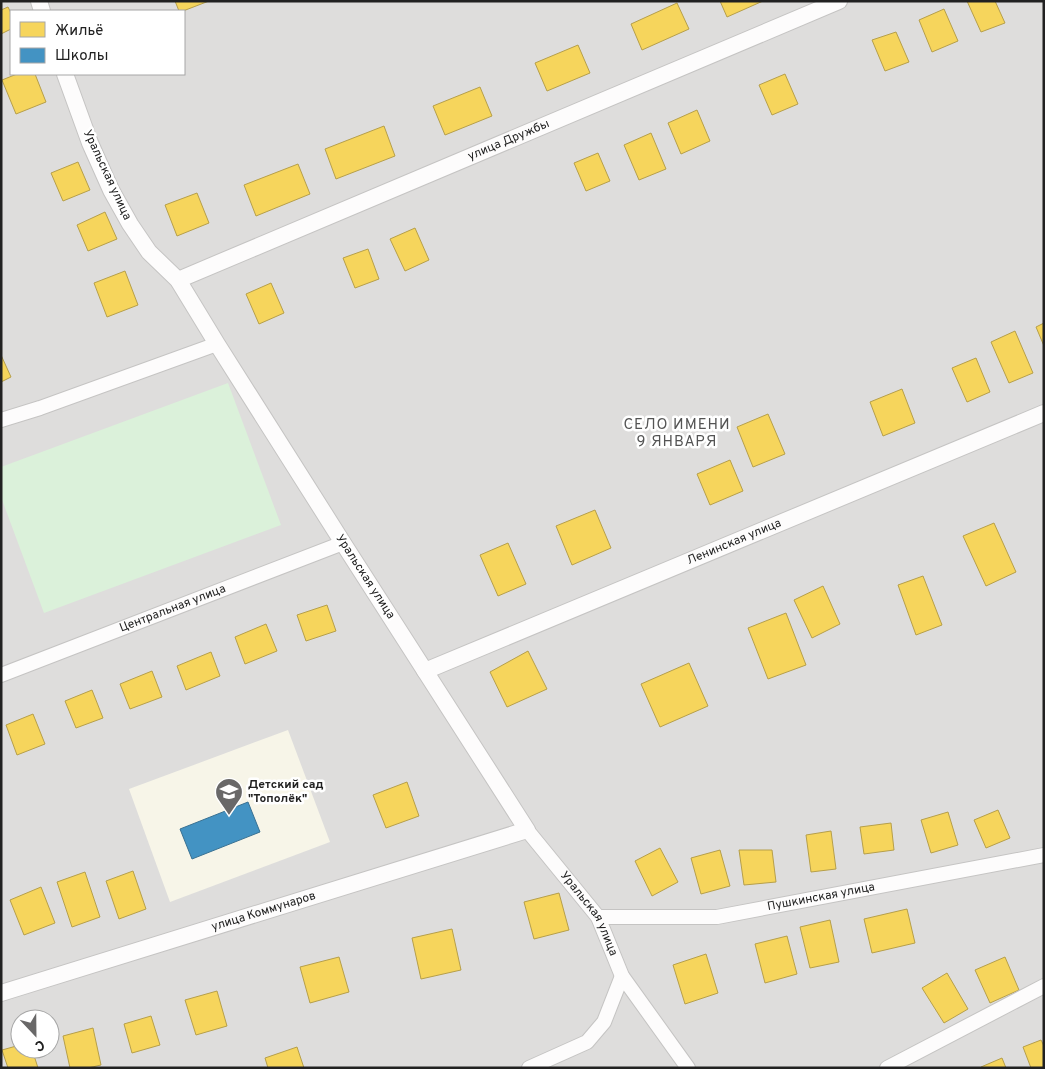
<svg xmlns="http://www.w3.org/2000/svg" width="1045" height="1069" viewBox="0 0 1045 1069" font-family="Overpass,sans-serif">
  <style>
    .residential { fill: #dedddc; fill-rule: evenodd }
    .education { fill: #f7f5e8 }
    .park { fill: #dbf1da }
    .homes { fill: #f6d55c; stroke: #b69f4a }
    .schools { fill: #4393c3; stroke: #397192 }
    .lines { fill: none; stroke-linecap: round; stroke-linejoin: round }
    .minor-casing { stroke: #c5c4c3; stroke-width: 16 }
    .tertiary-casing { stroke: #c5c4c3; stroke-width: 18 }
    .minor { stroke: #fdfcfc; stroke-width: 14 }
    .tertiary { stroke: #fdfcfc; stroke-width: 16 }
    .labels { text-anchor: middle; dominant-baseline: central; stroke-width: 5; stroke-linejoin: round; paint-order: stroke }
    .street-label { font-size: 12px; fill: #212121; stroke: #fff }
    .poi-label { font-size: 12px; font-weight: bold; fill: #212121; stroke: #fff; text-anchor: start }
    .quarter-label { font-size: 15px; letter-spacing: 1px; fill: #545454; stroke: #fff }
  </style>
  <rect width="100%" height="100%" fill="#efedeb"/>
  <path class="residential" d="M 1,1 L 1044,1 L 1044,1068 L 1,1068 ZM 11,11 L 184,11 L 184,74 L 11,74 ZM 20,1019 L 50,1019 L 50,1049 L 20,1049 Z"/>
  <polygon class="education" points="288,730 330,842 170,902 129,789"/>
  <polygon class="park" points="228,383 281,525 44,613 1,497 1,467"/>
  <g class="homes">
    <polygon points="175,1 209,1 183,11 179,11"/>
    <polygon points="720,1 763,1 727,17"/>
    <polygon points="967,1 995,1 1005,23 981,32"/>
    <polygon points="677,3 689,29 642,50 631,24"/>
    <polygon points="8,7 11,13 11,29 1,34 1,10"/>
    <polygon points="944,9 958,41 932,52 919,20"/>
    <polygon points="896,32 909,62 885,71 872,40"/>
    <polygon points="578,45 590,73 547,91 535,63"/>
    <polygon points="17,74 35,74 46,102 16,114 2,80"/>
    <polygon points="785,74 798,104 772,115 759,85"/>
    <polygon points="480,87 492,116 445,135 433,106"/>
    <polygon points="697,110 710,141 681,154 668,123"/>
    <polygon points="384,126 395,156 336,179 325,149"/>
    <polygon points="651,133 666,169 639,180 624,145"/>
    <polygon points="598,153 610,181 586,191 574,163"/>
    <polygon points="78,162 90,190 63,201 51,173"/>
    <polygon points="298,164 310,194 256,216 244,185"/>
    <polygon points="197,193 209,223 177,236 165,205"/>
    <polygon points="105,212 117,239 88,251 77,225"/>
    <polygon points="415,228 429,260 405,271 390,239"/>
    <polygon points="368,249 379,279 355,288 343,258"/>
    <polygon points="125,271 138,305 107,317 94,283"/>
    <polygon points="271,283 284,313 259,324 246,294"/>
    <polygon points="1044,323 1044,346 1036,327"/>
    <polygon points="1015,331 1033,373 1009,383 991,342"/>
    <polygon points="1,355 11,377 1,382"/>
    <polygon points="976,358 990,392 967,402 952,368"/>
    <polygon points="902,389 915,423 883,436 870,402"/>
    <polygon points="768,414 785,454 753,467 737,427"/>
    <polygon points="730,460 743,491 710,505 697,474"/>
    <polygon points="595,510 611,548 572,565 556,526"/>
    <polygon points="994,523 1016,572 986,586 963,536"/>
    <polygon points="508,543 526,584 498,596 480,555"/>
    <polygon points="923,576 942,625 916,635 898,585"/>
    <polygon points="823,586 840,624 812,638 794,600"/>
    <polygon points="327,605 336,631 306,641 297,615"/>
    <polygon points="786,613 806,665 768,679 748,628"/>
    <polygon points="266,624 277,651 245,664 235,637"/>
    <polygon points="528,651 547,689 507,707 490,672"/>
    <polygon points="211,652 220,676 186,690 177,666"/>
    <polygon points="689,663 708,706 660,727 641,684"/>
    <polygon points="152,671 162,697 130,709 120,684"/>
    <polygon points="92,690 103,718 76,728 65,701"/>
    <polygon points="33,714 45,744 17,755 6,725"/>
    <polygon points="407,782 419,816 386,828 373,795"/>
    <polygon points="998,810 1010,838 986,848 974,820"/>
    <polygon points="948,812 958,845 931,853 921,820"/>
    <polygon points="891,823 894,850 864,854 860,827"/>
    <polygon points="831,831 836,869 811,872 806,835"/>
    <polygon points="660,848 678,882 652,896 635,861"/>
    <polygon points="720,850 730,886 701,894 691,858"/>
    <polygon points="739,850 772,850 776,882 744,885"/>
    <polygon points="133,871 146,909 119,919 106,881"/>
    <polygon points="85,872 100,917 72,927 57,882"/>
    <polygon points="41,887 55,923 24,935 10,900"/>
    <polygon points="559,893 569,930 534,939 524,902"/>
    <polygon points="907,909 915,943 872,953 864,919"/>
    <polygon points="830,920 839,962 810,968 800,927"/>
    <polygon points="452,929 461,970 421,979 412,938"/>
    <polygon points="787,936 797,974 765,983 755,944"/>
    <polygon points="706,954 718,993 685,1004 673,965"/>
    <polygon points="339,957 349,992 310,1003 300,967"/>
    <polygon points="1005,957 1019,990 990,1003 975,970"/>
    <polygon points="947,973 968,1009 944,1023 922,988"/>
    <polygon points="217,991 227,1026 196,1035 185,1000"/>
    <polygon points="151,1016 160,1045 132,1053 124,1024"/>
    <polygon points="93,1028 101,1065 88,1068 70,1068 63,1036"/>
    <polygon points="1041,1040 1044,1046 1044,1068 1031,1068 1023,1047"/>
    <polygon points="20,1045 20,1049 32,1049 38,1068 8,1068 2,1050"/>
    <polygon points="297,1047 304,1068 268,1068 265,1058"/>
    <polygon points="1002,1058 1006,1068 982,1068 981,1067"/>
  </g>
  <polygon class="schools" points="248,802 260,832 192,859 180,829"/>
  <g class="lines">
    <defs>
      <g id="minor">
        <polyline points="1,420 40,408 217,344"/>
        <path id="s1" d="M 1,675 L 343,543"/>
        <path id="s2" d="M 527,830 L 598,917 L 622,976 L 688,1068"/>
        <path id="s3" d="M 598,917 L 717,917 L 1044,855"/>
        <polyline points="529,1068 587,1042 604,1022 622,976"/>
        <polyline points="887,1068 1044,986"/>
      </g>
      <g id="tertiary">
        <polyline points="39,1 42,11"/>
        <path id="s4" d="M 178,280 L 839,1"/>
        <path id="s5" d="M 425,671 L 1044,413"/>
        <path id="s6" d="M 1,993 L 527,830 L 343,543 L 217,344 L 178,280 L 149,252 L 130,224 L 111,190 L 90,143 L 65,74"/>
      </g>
    </defs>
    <use href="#minor" class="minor-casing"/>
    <use href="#tertiary" class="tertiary-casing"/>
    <use href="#minor" class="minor"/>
    <use href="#tertiary" class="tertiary"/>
  </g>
  <defs>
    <symbol id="school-pin" viewBox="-11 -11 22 30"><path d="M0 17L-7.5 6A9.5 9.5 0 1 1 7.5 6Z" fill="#696868" stroke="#fff"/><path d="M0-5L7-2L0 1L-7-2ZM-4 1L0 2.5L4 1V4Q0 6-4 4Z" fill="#fff"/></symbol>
  </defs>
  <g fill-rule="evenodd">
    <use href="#school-pin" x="213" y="776" width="32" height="43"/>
  </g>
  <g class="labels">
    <g class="street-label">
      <text stroke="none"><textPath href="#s4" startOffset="359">улица Дружбы</textPath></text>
      <text transform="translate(107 175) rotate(65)">Уральская улица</text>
      <text stroke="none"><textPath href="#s5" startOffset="335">Ленинская улица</textPath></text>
      <text transform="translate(365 577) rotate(57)">Уральская улица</text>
      <text stroke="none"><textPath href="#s1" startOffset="184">Центральная улица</textPath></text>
      <text stroke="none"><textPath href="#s3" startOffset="225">Пушкинская улица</textPath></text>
      <text stroke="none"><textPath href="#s6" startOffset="275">улица Коммунаров</textPath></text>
      <text stroke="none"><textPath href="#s2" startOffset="105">Уральская улица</textPath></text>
    </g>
    <g class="poi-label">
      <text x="248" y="785">Детский сад<tspan x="248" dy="14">"Тополёк"</tspan></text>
    </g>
    <g class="quarter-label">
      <text x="677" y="425">СЕЛО ИМЕНИ<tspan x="677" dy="17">9 ЯНВАРЯ</tspan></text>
    </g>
  </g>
  <rect width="1045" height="1069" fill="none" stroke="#212121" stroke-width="5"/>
  <rect x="10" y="10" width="175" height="65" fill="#ffffff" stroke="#a6a6a6"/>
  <rect x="20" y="22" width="25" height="15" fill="#f6d55c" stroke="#a6a6a6"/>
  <text x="55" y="35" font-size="15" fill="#212121">Жильё</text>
  <rect x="20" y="48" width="25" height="15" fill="#4393c3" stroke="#a6a6a6"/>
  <text x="55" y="60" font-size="15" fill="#212121">Школы</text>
  <g transform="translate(35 1034) rotate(158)"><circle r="24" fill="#ffffff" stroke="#a6a6a6"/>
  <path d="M0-4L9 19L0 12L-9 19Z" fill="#696868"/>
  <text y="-8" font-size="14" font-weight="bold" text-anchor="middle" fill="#212121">С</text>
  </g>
</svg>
